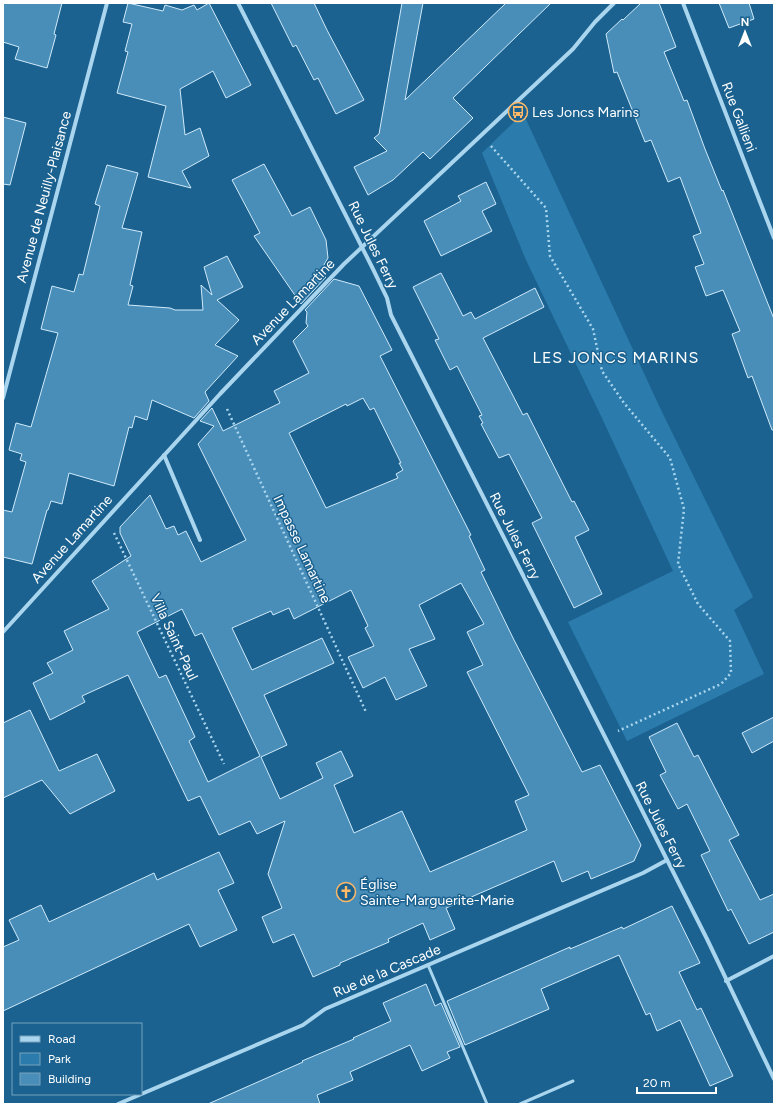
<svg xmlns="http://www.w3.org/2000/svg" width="777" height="1107" viewBox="0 0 777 1107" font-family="Figtree,sans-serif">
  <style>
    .green { fill: #2b7cac }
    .building { fill: #488eb9; stroke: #d0eafa; fill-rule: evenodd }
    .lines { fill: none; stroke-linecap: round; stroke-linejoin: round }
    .path { stroke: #aad5ee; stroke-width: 2.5; stroke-dasharray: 2 3; stroke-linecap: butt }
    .service { stroke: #aad5ee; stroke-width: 3 }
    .minor { stroke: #aad5ee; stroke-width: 4 }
    .labels { text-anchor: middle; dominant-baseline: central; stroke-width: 3; stroke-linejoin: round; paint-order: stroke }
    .poi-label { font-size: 14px; fill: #fff; stroke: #1b6290; text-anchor: start }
    .street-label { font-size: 14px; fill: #fff; stroke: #1b6290 }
    .quarter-label { font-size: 16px; letter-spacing: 1px; fill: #fff; stroke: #1b6290 }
  </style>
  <rect width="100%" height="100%" fill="#1b6290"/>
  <polygon class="green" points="523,113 661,410 753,597 734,610 764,674 627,741 568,622 673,571 601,416 526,260 482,153"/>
  <g class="building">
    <polygon points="3,3 62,3 54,34 56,35 47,68 15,59 19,47 3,42"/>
    <polygon points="128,3 163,11 165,5 182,10 194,5 197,10 209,3 251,85 226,98 213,71 180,89 185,135 200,128 209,156 182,171 191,188 148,177 166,106 117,93 128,52 125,51 132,24 123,22"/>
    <polygon points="271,3 314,3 327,30 364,100 336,114 318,78 314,80 296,45 293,47"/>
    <polygon points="402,3 423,3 405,100 506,3 551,3 453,98 473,118 430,159 423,152 393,180 368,195 354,167 387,151 374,138 379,134"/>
    <polygon points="641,3 659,3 676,47 664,52 684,101 687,100 705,149 722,191 723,190 774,319 774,430 772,430 752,376 748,378 732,334 740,331 723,290 706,296 695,267 704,264 693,236 701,233 680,177 668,182 651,140 645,142 617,72 614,73 606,34 622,19 623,20"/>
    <polygon points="719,3 749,3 754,19 729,28"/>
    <polygon points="3,117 26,123 10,185 3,184"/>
    <polygon points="264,164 292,216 310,207 326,240 328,258 318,275 326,277 301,304 254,236 260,233 232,180"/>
    <polygon points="107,165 138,173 122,228 142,232 130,285 133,286 128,305 170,308 175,310 203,310 201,285 212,295 204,267 227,256 243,287 217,300 239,320 215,345 238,356 205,392 209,401 194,418 152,400 147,420 135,416 132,428 129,427 114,486 69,473 62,504 51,501 48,510 47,510 32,564 3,557 3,510 12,512 26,462 20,460 22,454 9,450 16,423 31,427 58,333 41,329 52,286 74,292 79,274 83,275 100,206 95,204"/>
    <polygon points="486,182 496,204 482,211 492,231 441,256 424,221 461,201 458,196"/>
    <polygon points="441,273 463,316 471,312 475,319 535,288 544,307 483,338 523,415 527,413 572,502 574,501 589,530 575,537 602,594 574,608 532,523 542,518 509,454 499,458 481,424 483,423 479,416 482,415 457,366 450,370 435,340 439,339 413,287"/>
    <path d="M 334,279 L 359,286 L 392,350 L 380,356 L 471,535 L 469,536 L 485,570 L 481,572 L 513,638 L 582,772 L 600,765 L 641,845 L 634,861 L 591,879 L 588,871 L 562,882 L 554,861 L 446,908 L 455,929 L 430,940 L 423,923 L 388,939 L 389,942 L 340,963 L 340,965 L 313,977 L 294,934 L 273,943 L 262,917 L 282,908 L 268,874 L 285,821 L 257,834 L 250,821 L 219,835 L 200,796 L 188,801 L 128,675 L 82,696 L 85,702 L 50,720 L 33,683 L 53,673 L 47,663 L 73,650 L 64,631 L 109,609 L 92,581 L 131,556 L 120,533 L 120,527 L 150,495 L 166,529 L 174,526 L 178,535 L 186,531 L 201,562 L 246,540 L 198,444 L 214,426 L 200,421 L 212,408 L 223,431 L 280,403 L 274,391 L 309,373 L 293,341 L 308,326 L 306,323 L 307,312 L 305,310 ZM 363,398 L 370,410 L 374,408 L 401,463 L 399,463 L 403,470 L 396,474 L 398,478 L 326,508 L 289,433 L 346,404 L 347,406 ZM 461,583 L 484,624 L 467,632 L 483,665 L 467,672 L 529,795 L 515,801 L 527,830 L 430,872 L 402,811 L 354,833 L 334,785 L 353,776 L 341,751 L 316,763 L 323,778 L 280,799 L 261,757 L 287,745 L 264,695 L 334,663 L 322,638 L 252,670 L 232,628 L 271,611 L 273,615 L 289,608 L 294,619 L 351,590 L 368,626 L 365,628 L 374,646 L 348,657 L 363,688 L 385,677 L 396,700 L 427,686 L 409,649 L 435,639 L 419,605 ZM 182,609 L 195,636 L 202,633 L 260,756 L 208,782 L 189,741 L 195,737 L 166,675 L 159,678 L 137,632 Z"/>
    <polygon points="30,710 59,771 97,754 115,791 70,814 42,780 3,798 3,723"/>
    <polygon points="774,717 774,741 752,753 742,733"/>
    <polygon points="677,723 694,757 698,755 739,835 729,840 760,900 774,894 774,932 749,944 731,909 728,911 701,855 710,851 687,804 678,809 660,775 666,772 649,737"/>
    <polygon points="219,852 234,883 218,890 237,930 200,947 189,924 3,1011 3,947 19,940 9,920 41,905 49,922 154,873 157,880"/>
    <polygon points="672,906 700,963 679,972 697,1010 701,1008 733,1076 710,1086 680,1020 657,1031 650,1013 646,1015 619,955 541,989 549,1009 465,1045 447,1001 570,947 570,949 622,927 623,929"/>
    <polygon points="426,984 435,1006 441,1003 460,1047 447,1052 450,1058 422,1071 410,1045 350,1072 353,1080 317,1095 320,1104 208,1104 303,1062 302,1061 354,1039 353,1038 391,1021 383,1003"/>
  </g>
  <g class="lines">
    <g class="path">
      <polyline points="491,146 546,208 550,256 593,329 602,371 624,403 670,458 684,509 678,564 698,604 730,641 731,673 721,684 618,731"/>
      <polyline points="227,409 366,712"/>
      <polyline points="114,533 224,764"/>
    </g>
    <g class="service">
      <polyline points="428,965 487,1104"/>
      <polyline points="520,1104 573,1081"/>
    </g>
    <g class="minor">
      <polyline points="238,3 372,267 387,298 391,315 605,737 707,939 774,1079"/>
      <polyline points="683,3 774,238"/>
      <polyline points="3,398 107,3"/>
      <polyline points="164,455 200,540"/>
      <polyline points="3,632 220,394 344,264 573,49 595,22 614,3"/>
      <polyline points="726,981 774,956"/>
      <polyline points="118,1104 303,1025 325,1009 643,873 667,860"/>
    </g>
  </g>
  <defs>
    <symbol id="bus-ring" viewBox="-11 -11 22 22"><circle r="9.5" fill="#1b6290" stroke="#ffb967" stroke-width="1.5"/><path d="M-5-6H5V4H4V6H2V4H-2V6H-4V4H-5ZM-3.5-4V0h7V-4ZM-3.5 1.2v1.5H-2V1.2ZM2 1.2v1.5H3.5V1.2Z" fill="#ffb967"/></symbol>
    <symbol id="church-ring" viewBox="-11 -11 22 22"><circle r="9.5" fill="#1b6290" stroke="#ffb967" stroke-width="1.5"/><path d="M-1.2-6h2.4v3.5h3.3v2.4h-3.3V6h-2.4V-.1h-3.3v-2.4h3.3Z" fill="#ffb967"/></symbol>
  </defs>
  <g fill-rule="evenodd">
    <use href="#bus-ring" x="507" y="101" width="22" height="22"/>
    <use href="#church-ring" x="335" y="881" width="22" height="22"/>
  </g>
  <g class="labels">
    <g class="poi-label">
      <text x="532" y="112">Les Joncs Marins</text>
      <text x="360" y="884">Église<tspan x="360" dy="16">Sainte-Marguerite-Marie</tspan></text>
    </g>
    <g class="street-label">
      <text transform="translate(739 117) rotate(69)">Rue Gallieni</text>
      <text transform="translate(44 197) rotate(-75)">Avenue de Neuilly-Plaisance</text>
      <text transform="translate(373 245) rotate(64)">Rue Jules Ferry</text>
      <text transform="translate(293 302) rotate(-46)">Avenue Lamartine</text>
      <text transform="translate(515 536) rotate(63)">Rue Jules Ferry</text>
      <text transform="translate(72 539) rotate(-48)">Avenue Lamartine</text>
      <text transform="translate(302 549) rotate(65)">Impasse Lamartine</text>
      <text transform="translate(174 637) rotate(65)">Villa Saint-Paul</text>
      <text transform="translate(661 825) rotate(63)">Rue Jules Ferry</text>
      <text transform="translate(387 971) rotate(-23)">Rue de la Cascade</text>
    </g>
    <g class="quarter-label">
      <text x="616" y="357">LES JONCS MARINS</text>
    </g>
  </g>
  <rect width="777" height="1107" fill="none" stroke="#ffffff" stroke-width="8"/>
  <rect x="12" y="1023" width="130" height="72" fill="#1b6290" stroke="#76a1bc"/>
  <rect x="20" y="1036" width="20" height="6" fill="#aad5ee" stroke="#76a1bc"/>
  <text x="48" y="1043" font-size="12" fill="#ffffff">Road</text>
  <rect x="20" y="1053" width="20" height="12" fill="#2b7cac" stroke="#76a1bc"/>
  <text x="48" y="1063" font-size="12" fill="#ffffff">Park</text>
  <rect x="20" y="1073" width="20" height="12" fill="#488eb9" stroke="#76a1bc"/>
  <text x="48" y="1083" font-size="12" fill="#ffffff">Building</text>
  <g transform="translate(745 32)" stroke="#1b6290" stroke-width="3" paint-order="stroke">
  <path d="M0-3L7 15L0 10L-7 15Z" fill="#ffffff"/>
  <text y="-6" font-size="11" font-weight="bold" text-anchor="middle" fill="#ffffff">N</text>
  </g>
  <path d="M637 1087v6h79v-6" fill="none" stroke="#ffffff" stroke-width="2"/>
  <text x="643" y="1087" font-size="12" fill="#ffffff" stroke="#1b6290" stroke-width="3" paint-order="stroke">20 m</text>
</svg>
